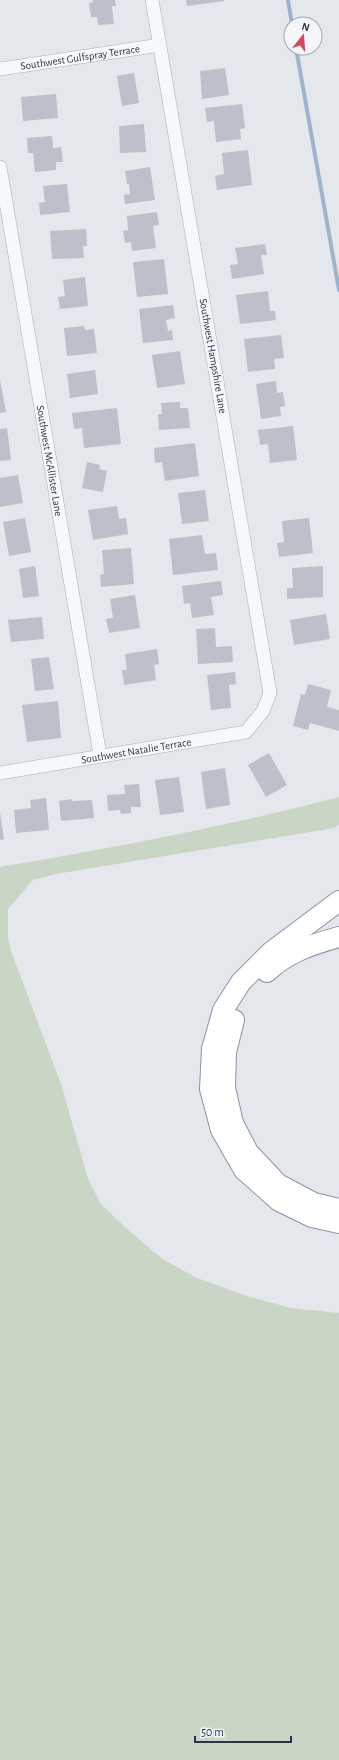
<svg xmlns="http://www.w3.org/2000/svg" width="339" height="1760" viewBox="0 0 339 1760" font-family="'Alegreya Sans',sans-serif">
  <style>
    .green { fill: #c9d6c5 }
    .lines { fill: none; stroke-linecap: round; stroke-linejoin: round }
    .stream { stroke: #9fb4cc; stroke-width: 4 }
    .building { fill: #bbc0ca }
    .minor-casing { stroke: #a9aeb7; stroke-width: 14 }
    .highway-casing { stroke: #8b94a3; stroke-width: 22 }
    .minor { stroke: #f7f8fa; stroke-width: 13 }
    .highway { stroke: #fff; stroke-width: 20 }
    .labels { text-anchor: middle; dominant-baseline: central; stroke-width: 4; stroke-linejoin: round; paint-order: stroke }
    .street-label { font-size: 11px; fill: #2b3445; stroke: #f4f6f9 }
  </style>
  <rect width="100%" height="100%" fill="#e4e7ec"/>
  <path class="green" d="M 339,797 L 339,824 L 334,828 L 56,874 L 33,880 L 8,909 L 8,937 L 11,951 L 61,1084 L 88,1179 L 101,1204 L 126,1228 L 161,1258 L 197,1278 L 250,1297 L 291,1308 L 339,1313 L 339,1760 L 0,1760 L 0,867 C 114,848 228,826 339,797 Z"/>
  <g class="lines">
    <g class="stream">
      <polyline points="288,0 292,24"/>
      <polyline points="296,48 339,290"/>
    </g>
  </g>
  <g class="building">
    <polygon points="93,0 115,0 116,6 112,6 114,24 98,25 97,17 91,17 89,3 93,2"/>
    <polygon points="186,0 224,0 224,1 187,6"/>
    <polygon points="225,68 229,95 202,99 200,71"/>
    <polygon points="134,73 139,103 122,106 117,76"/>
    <polygon points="56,94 58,118 23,121 21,97"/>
    <polygon points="242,104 245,128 240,129 241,139 216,142 214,121 207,122 205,108"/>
    <polygon points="144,124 146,152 120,153 119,126"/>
    <polygon points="52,136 53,148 61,147 63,162 56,162 56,170 35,172 33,153 28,153 27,138"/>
    <polygon points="248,150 252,185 217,190 215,176 224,174 222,153"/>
    <polygon points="150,167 155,200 125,204 124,195 130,194 129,184 127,184 125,171"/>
    <polygon points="67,184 70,212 40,215 39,203 45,202 43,186"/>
    <polygon points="157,212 159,225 153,226 156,248 132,251 131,242 125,243 123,231 128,230 127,216"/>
    <polygon points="86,229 87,246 83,246 84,258 52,259 50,231"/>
    <polygon points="265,244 267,255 261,255 264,274 232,279 230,265 238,264 235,248"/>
    <polygon points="164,259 168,294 137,297 133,262"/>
    <polygon points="85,277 88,306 60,309 58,297 65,296 63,280"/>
    <polygon points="268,291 270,311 275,311 276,320 240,324 236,295"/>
    <polygon points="173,305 175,318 166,320 168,331 172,330 173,340 143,343 139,309"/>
    <polygon points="84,326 85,330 94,329 97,353 67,356 64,328"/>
    <polygon points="281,335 284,358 274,359 275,369 248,372 244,339"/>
    <polygon points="180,351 185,384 157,388 152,355"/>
    <polygon points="95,370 98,394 70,398 67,374"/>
    <polygon points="0,380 6,412 0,413"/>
    <polygon points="276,381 277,393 283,392 285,406 280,407 281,416 261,419 256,384"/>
    <polygon points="180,402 180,408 188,408 190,428 159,430 158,414 162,414 161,403"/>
    <polygon points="117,408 121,444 84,448 82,428 74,429 72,413"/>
    <polygon points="293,426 297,460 270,463 268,444 260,445 258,430"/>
    <polygon points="7,428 11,460 0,461 0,429"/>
    <polygon points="195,443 199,476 165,481 162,462 155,463 154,448"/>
    <polygon points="87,462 100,465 99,469 107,471 103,492 82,488"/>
    <polygon points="18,475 23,503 0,507 0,478"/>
    <polygon points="205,490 209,521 182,524 178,493"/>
    <polygon points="117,506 119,519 126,518 128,534 93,540 88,510"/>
    <polygon points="25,518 31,552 9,556 3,522"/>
    <polygon points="309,518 313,553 279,557 277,543 284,542 282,521"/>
    <polygon points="202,535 205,554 216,553 218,570 173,575 169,539"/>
    <polygon points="131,548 134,584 101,587 100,575 104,574 102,550"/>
    <polygon points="35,566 39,596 23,598 19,569"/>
    <polygon points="323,566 323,597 287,599 287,588 293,588 292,568"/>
    <polygon points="221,581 223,595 211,597 214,615 192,618 190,603 184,604 182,586"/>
    <polygon points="135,595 140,628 109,633 106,619 113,618 110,599"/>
    <polygon points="326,614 330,639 294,645 290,620"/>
    <polygon points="42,617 44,639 11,642 8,620"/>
    <polygon points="215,628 216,647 232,646 233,662 198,664 196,629"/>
    <polygon points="157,649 159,664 154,665 156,680 124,685 122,670 127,670 125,654"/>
    <polygon points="49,657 54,689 35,691 31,659"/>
    <polygon points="235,672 236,684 229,685 231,708 211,710 207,675"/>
    <polygon points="308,684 331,690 327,707 339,710 339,731 310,723 308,730 293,726 301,694 305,695"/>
    <polygon points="58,701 61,738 27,742 22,705"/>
    <polygon points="269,753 287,785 266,797 248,765"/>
    <polygon points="225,768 230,805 206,809 201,772"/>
    <polygon points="179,777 184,812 160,815 155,780"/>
    <polygon points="139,784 141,807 131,807 131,813 121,814 120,810 108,811 107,795 125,794 124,785"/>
    <polygon points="46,798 49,830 16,833 14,810 31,808 30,800"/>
    <polygon points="72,799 72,801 92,800 94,818 61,821 59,801"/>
    <polygon points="0,812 4,839 0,840"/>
  </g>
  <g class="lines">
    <defs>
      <g id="minor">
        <path id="s1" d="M 0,69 L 160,45"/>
        <path id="s2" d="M 0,167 L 100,755"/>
        <path id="s3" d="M 0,773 L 246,732 L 263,711 L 270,693 L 152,0"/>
      </g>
      <g id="highway">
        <polyline points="339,901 271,952 241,982 223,1010 212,1049 210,1089 221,1130 244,1170 279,1201 312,1217 339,1223"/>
        <path d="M 267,972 C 286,953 313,944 339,937"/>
        <polyline points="234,1020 226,1052 225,1088 233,1123 248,1152 278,1184 314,1203 339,1209"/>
      </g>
    </defs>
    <use href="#minor" class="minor-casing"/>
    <use href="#highway" class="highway-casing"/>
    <use href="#minor" class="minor"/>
    <use href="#highway" class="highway"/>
  </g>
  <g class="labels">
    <g class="street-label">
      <text stroke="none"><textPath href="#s1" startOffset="81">Southwest Gulfspray Terrace</textPath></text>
      <text transform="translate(213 356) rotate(80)">Southwest Hampshire Lane</text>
      <text stroke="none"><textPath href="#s2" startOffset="298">Southwest McAllister Lane</textPath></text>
      <text stroke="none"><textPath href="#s3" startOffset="138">Southwest Natalie Terrace</textPath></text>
    </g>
  </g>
  <g transform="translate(303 36) rotate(17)"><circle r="19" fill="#f4f6f9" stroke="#a4a8b1"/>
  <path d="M0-3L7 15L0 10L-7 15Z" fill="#d1495b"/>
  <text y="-6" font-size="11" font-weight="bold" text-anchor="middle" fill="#2b3445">N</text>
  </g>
  <path d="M195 1736v6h96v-6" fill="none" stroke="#2b3445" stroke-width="2"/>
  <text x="201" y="1736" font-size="12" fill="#2b3445" stroke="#f4f6f9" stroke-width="3" paint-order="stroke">50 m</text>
</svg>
